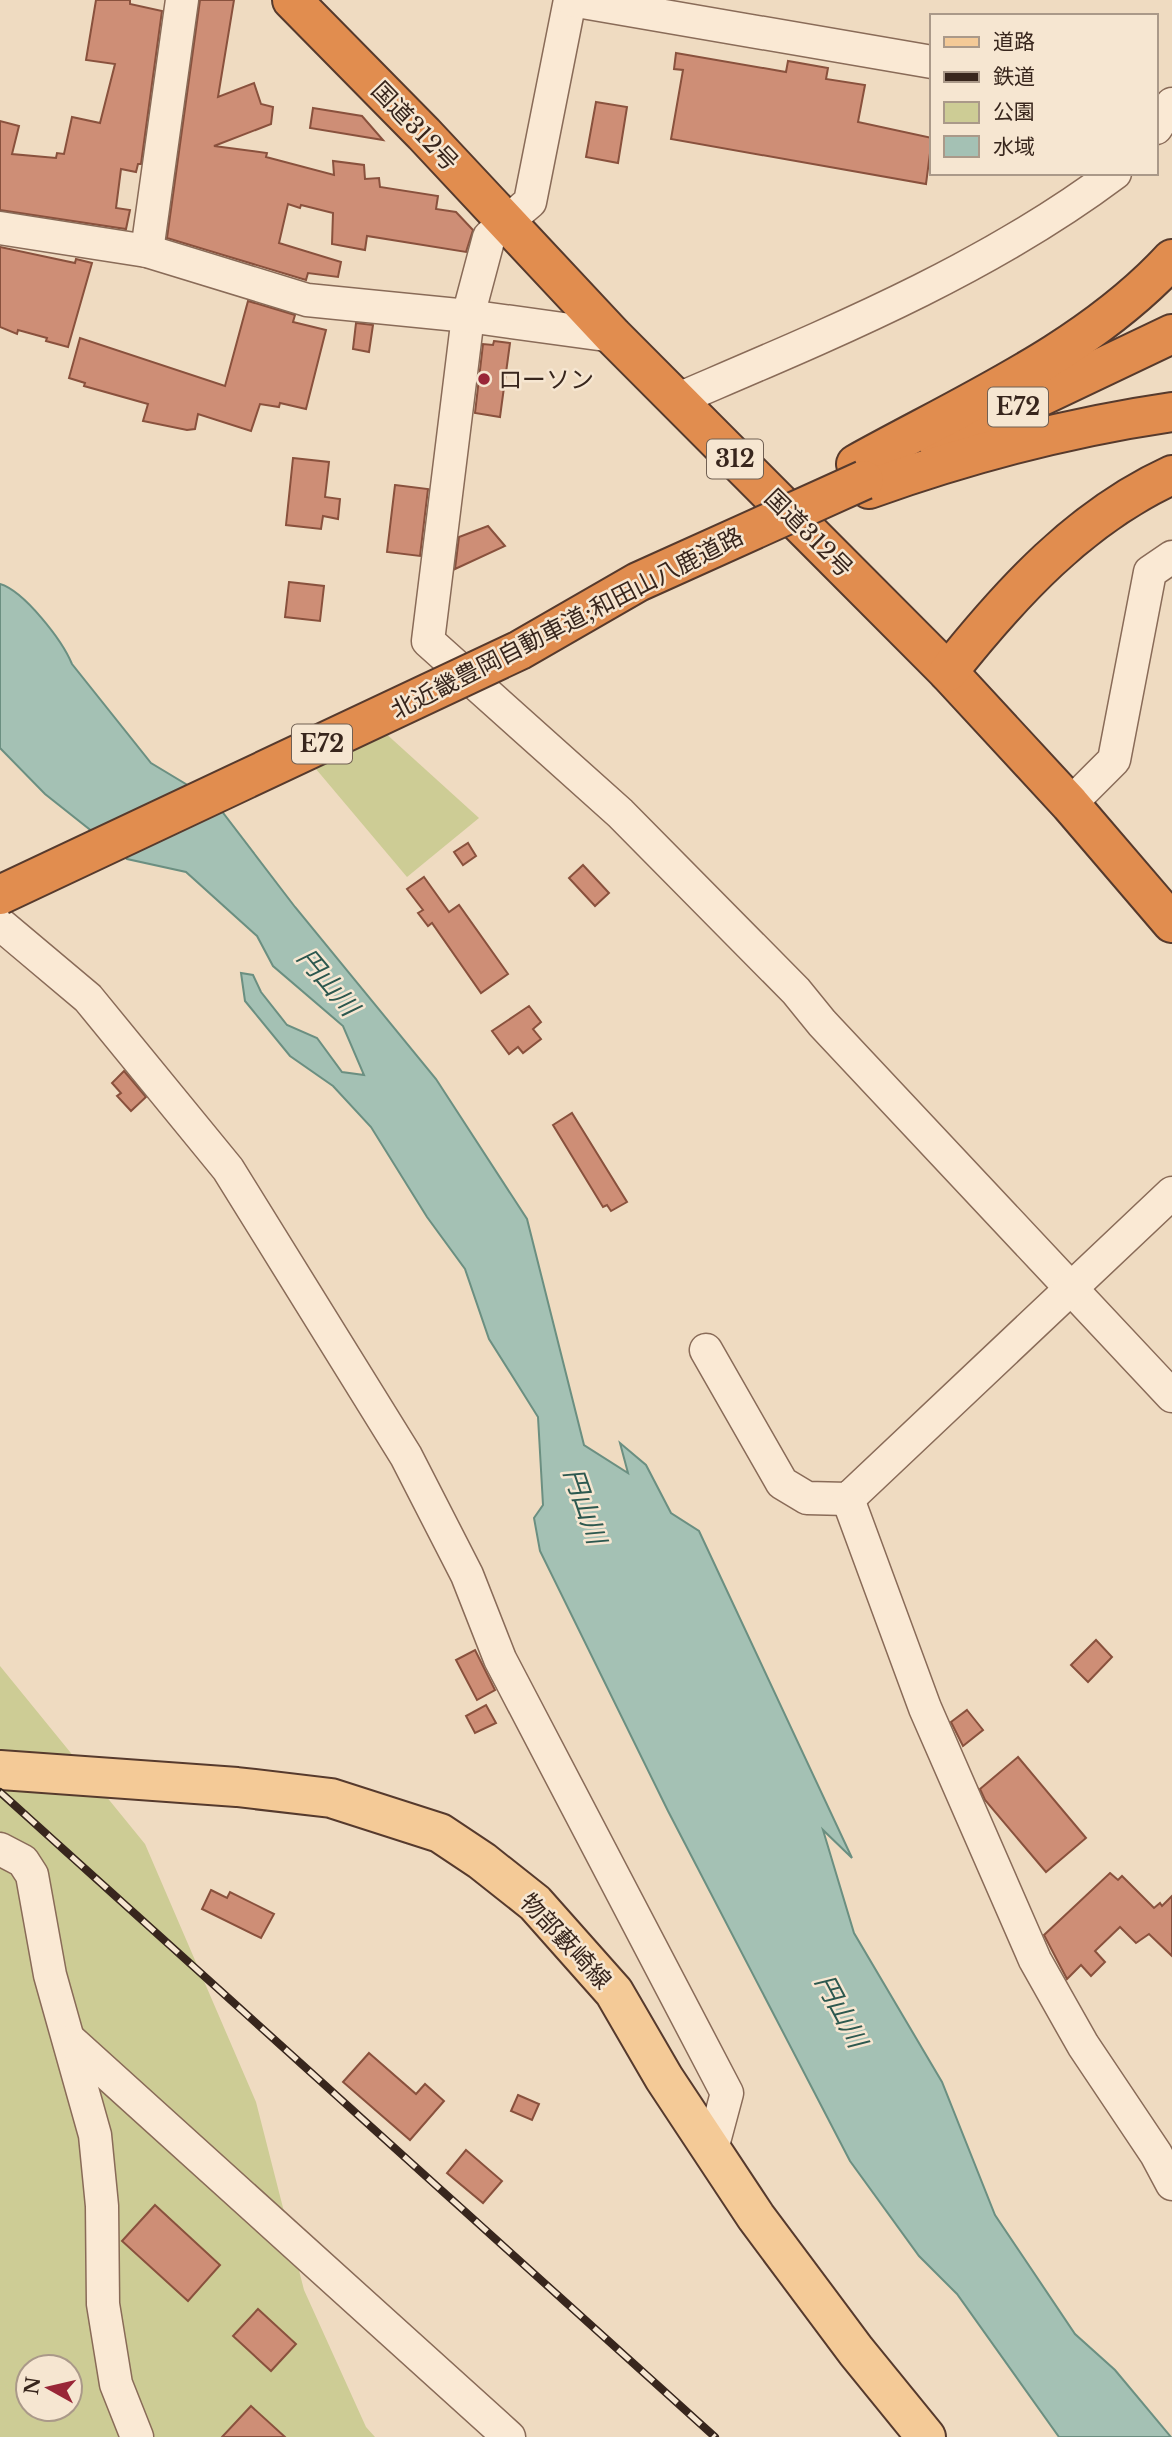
<svg xmlns="http://www.w3.org/2000/svg" width="1172" height="2437" viewBox="0 0 1172 2437" font-family="'Libre Baskerville','Noto Sans JP',serif">
  <style>
    .green { fill: #cdcc95; fill-rule: evenodd }
    .water { fill: #a4c1b4; stroke: #6b8f81; stroke-width: 2 }
    .building { fill: #ce8e76; stroke: #89513d; stroke-width: 2 }
    .lines { fill: none; stroke-linecap: round; stroke-linejoin: round }
    .minor-casing { stroke: #896b58; stroke-width: 35 }
    .major-casing { stroke: #563a2d; stroke-width: 42 }
    .highway-casing { stroke: #563a2d; stroke-width: 42 }
    .minor { stroke: #fae9d4; stroke-width: 32 }
    .major { stroke: #f4ca97; stroke-width: 38 }
    .highway { stroke: #e18d4f; stroke-width: 38 }
    .rail-casing { stroke: #38261d; stroke-width: 8 }
    .rail { stroke: #f6e6d1; stroke-width: 5; stroke-dasharray: 16; stroke-linecap: butt }
    .highway-bridge-casing { stroke: #563a2d; stroke-width: 42; stroke-linecap: butt }
    .highway-bridge { stroke: #e18d4f; stroke-width: 38 }
    .poi-dot { fill: #992637; stroke: #f6e6d1; stroke-width: 2.5 }
    .labels { text-anchor: middle; dominant-baseline: central; stroke-width: 5; stroke-linejoin: round; paint-order: stroke }
    .shield { fill: #f6e6d1; stroke: #716053; stroke-width: 2 }
    .shield-label { font-size: 23px; font-weight: bold; fill: #38261d }
    .street-label { font-size: 24px; fill: #38261d; stroke: #f6e6d1 }
    .poi-label { font-size: 24px; fill: #38261d; stroke: #f6e6d1; text-anchor: start }
    .water-label { font-size: 26px; font-style: italic; fill: #2c584f; stroke: #f6e6d1 }
  </style>
  <rect width="100%" height="100%" fill="#efdbc1"/>
  <g class="green">
    <polygon points="372,721 479,818 407,877 305,756"/>
    <path d="M 0,1666 L 145,1844 L 256,2102 L 304,2290 L 366,2427 L 375,2437 L 0,2437 ZM 28,2367 L 70,2367 L 70,2409 L 28,2409 Z"/>
  </g>
  <path class="water" d="M 0,584 C 24,591 62,640 72,664 L 151,763 L 214,801 L 295,907 L 436,1079 L 527,1219 L 584,1445 L 628,1473 L 620,1443 L 646,1465 L 671,1513 L 699,1531 L 852,1858 L 823,1830 L 854,1933 L 942,2082 L 995,2215 L 1075,2334 L 1115,2370 L 1171,2437 L 1059,2437 L 957,2294 L 919,2256 L 850,2161 L 668,1811 L 540,1551 L 534,1518 L 543,1505 L 538,1417 L 489,1339 L 465,1269 L 427,1217 L 371,1127 L 333,1086 L 290,1056 L 245,1001 L 241,973 L 253,975 L 261,992 L 287,1025 L 317,1038 L 342,1072 L 364,1075 L 343,1026 L 273,966 L 257,936 L 186,872 L 127,859 L 45,794 L 0,748 Z"/>
  <g class="building">
    <polygon points="96,0 130,0 130,4 162,11 141,164 138,164 136,172 121,169 116,208 130,210 126,229 0,210 0,121 19,126 12,154 56,158 57,153 64,154 72,117 100,123 115,64 86,60"/>
    <polygon points="200,0 234,0 218,97 254,83 261,104 273,107 271,124 214,146 267,153 266,157 334,175 333,161 364,165 365,179 379,178 380,187 438,196 436,209 456,212 473,230 466,252 367,236 365,250 332,244 333,213 301,205 300,208 288,204 279,243 341,262 338,277 308,273 306,280 167,238"/>
    <polygon points="676,53 786,72 788,61 828,68 826,79 865,85 858,122 932,138 926,184 671,139 683,70 674,69"/>
    <polygon points="596,102 627,107 618,163 586,157"/>
    <polygon points="313,108 362,116 383,140 310,128"/>
    <polygon points="0,247 75,263 76,259 92,263 68,347 46,341 47,338 18,330 17,334 0,327"/>
    <polygon points="248,301 295,315 293,322 326,330 306,409 280,403 279,407 260,404 251,431 198,414 195,429 187,430 143,421 148,404 84,386 85,383 69,378 80,338 225,386"/>
    <polygon points="356,323 373,325 369,352 353,349"/>
    <polygon points="494,341 510,343 500,417 475,413 483,344 493,345"/>
    <polygon points="293,458 329,462 325,497 340,499 338,519 323,516 321,529 286,525"/>
    <polygon points="395,485 428,489 420,556 387,552"/>
    <polygon points="488,526 505,546 455,569 459,537"/>
    <polygon points="289,582 324,586 320,621 285,617"/>
    <polygon points="468,843 476,856 463,865 454,852"/>
    <polygon points="583,865 609,893 595,906 569,878"/>
    <polygon points="424,877 449,912 459,905 508,974 481,993 432,923 428,926 418,913 423,910 407,889"/>
    <polygon points="529,1006 541,1022 533,1029 541,1039 523,1053 518,1047 509,1054 492,1031"/>
    <polygon points="124,1071 146,1097 131,1111 117,1096 121,1093 112,1083"/>
    <polygon points="572,1113 627,1202 611,1211 607,1205 603,1207 553,1125"/>
    <polygon points="1096,1640 1112,1657 1088,1682 1071,1665"/>
    <polygon points="475,1650 495,1690 477,1700 456,1660"/>
    <polygon points="486,1705 496,1723 475,1733 466,1716"/>
    <polygon points="967,1710 983,1730 963,1746 951,1722"/>
    <polygon points="1018,1757 1086,1838 1046,1872 985,1800 980,1789"/>
    <polygon points="1110,1873 1118,1880 1122,1876 1154,1908 1160,1903 1162,1906 1172,1896 1172,1956 1149,1934 1136,1943 1120,1927 1095,1951 1105,1962 1091,1976 1081,1965 1067,1979 1044,1935"/>
    <polygon points="211,1890 227,1898 230,1892 274,1914 261,1938 202,1909"/>
    <polygon points="369,2053 416,2094 425,2084 444,2101 410,2140 343,2082"/>
    <polygon points="518,2095 539,2104 532,2120 511,2111"/>
    <polygon points="466,2150 502,2181 483,2203 447,2173"/>
    <polygon points="155,2205 220,2265 188,2301 122,2241"/>
    <polygon points="258,2309 296,2344 271,2371 233,2336"/>
    <polygon points="251,2406 285,2437 222,2437"/>
  </g>
  <g class="lines">
    <defs>
      <g id="minor">
        <polyline points="570,0 530,202 489,237 468,316 428,641 620,813 796,991 822,1023 1172,1396"/>
        <polyline points="571,0 932,62"/>
        <polyline points="1156,128 1172,104"/>
        <polyline points="0,228 147,251 307,300 468,316 613,336"/>
        <polyline points="147,251 182,0"/>
        <path d="M 676,400 C 827,335 983,272 1115,173"/>
        <polyline points="1070,804 1114,760 1150,572 1172,557"/>
        <polyline points="0,924 88,998 228,1169 406,1456 467,1575 500,1659 727,2093 712,2149"/>
        <polyline points="706,1350 782,1483 807,1498 848,1499 1172,1193"/>
        <polyline points="848,1499 925,1708 1035,1960 1083,2045 1156,2154 1172,2184"/>
        <polyline points="0,1849 23,1861 32,1875 50,1975 95,2135 102,2206 103,2304 116,2384 137,2437"/>
        <polyline points="71,2041 509,2437"/>
      </g>
      <polyline id="major" points="0,1770 237,1787 331,1798 440,1833 482,1861 535,1903 614,1992 664,2078 756,2217 856,2351 926,2437"/>
      <g id="highway">
        <polyline points="292,0 424,134 613,336 948,672 1070,804 1172,923"/>
        <polyline points="939,445 1172,334"/>
        <path d="M 856,464 C 964,404 1087,351 1172,259"/>
        <path d="M 869,489 C 967,454 1069,427 1172,412"/>
        <path d="M 948,672 C 1010,594 1080,517 1172,475"/>
      </g>
    </defs>
    <use href="#minor" class="minor-casing"/>
    <use href="#major" class="major-casing"/>
    <use href="#highway" class="highway-casing"/>
    <use href="#minor" class="minor"/>
    <use href="#major" class="major"/>
    <use href="#highway" class="highway"/>
    <defs>
      <polyline id="rail" points="0,1792 715,2437"/>
    </defs>
    <use href="#rail" class="rail-casing"/>
    <use href="#rail" class="rail"/>
    <defs>
      <polyline id="highway-bridge" points="0,895 520,650 638,582 864,480"/>
    </defs>
    <use href="#highway-bridge" class="highway-bridge-casing"/>
    <use href="#highway-bridge" class="highway-bridge"/>
  </g>
  <circle class="poi-dot" cx="484" cy="379" r="7"/>
  <g class="labels">
    <g class="shield">
      <rect x="988" y="387.5" width="60" height="39" rx="5"/>
      <rect x="707" y="439.5" width="56" height="39" rx="5"/>
      <rect x="292" y="724.5" width="60" height="39" rx="5"/>
    </g>
    <g class="shield-label">
      <text x="1018" y="407">E72</text>
      <text x="735" y="459">312</text>
      <text x="322" y="744">E72</text>
    </g>
    <g class="street-label">
      <text transform="translate(415 126) rotate(46)">国道312号</text>
      <text transform="translate(809 533) rotate(45)">国道312号</text>
      <text transform="translate(567 623) rotate(-27)">北近畿豊岡自動車道;和田山八鹿道路</text>
      <text transform="translate(566 1941) rotate(47)">物部藪崎線</text>
    </g>
    <g class="poi-label">
      <text x="498" y="379">ローソン</text>
    </g>
    <g class="water-label">
      <text transform="translate(328 982) rotate(50)">円山川</text>
      <text transform="translate(585 1506) rotate(71)">円山川</text>
      <text transform="translate(841 2011) rotate(62)">円山川</text>
    </g>
  </g>
  <rect x="930" y="14" width="228" height="161" fill="#f6e6d1" stroke="#aa9989" stroke-width="2"/>
  <rect x="944" y="37" width="35" height="10" fill="#f4ca97" stroke="#aa9989" stroke-width="2"/>
  <text x="993" y="49" font-size="21" fill="#38261d">道路</text>
  <rect x="944" y="72" width="35" height="10" fill="#38261d" stroke="#aa9989" stroke-width="2"/>
  <text x="993" y="84" font-size="21" fill="#38261d">鉄道</text>
  <rect x="944" y="102" width="35" height="21" fill="#cdcc95" stroke="#aa9989" stroke-width="2"/>
  <text x="993" y="119" font-size="21" fill="#38261d">公園</text>
  <rect x="944" y="136" width="35" height="21" fill="#a4c1b4" stroke="#aa9989" stroke-width="2"/>
  <text x="993" y="154" font-size="21" fill="#38261d">水域</text>
  <g transform="translate(49 2388) rotate(278)"><circle r="33" fill="#f6e6d1" stroke="#aa9989" stroke-width="2"/>
  <path d="M0-5L12 26L0 18L-12 26Z" fill="#992637"/>
  <text y="-10" font-size="19" font-weight="bold" text-anchor="middle" fill="#38261d">N</text>
  </g>
</svg>
